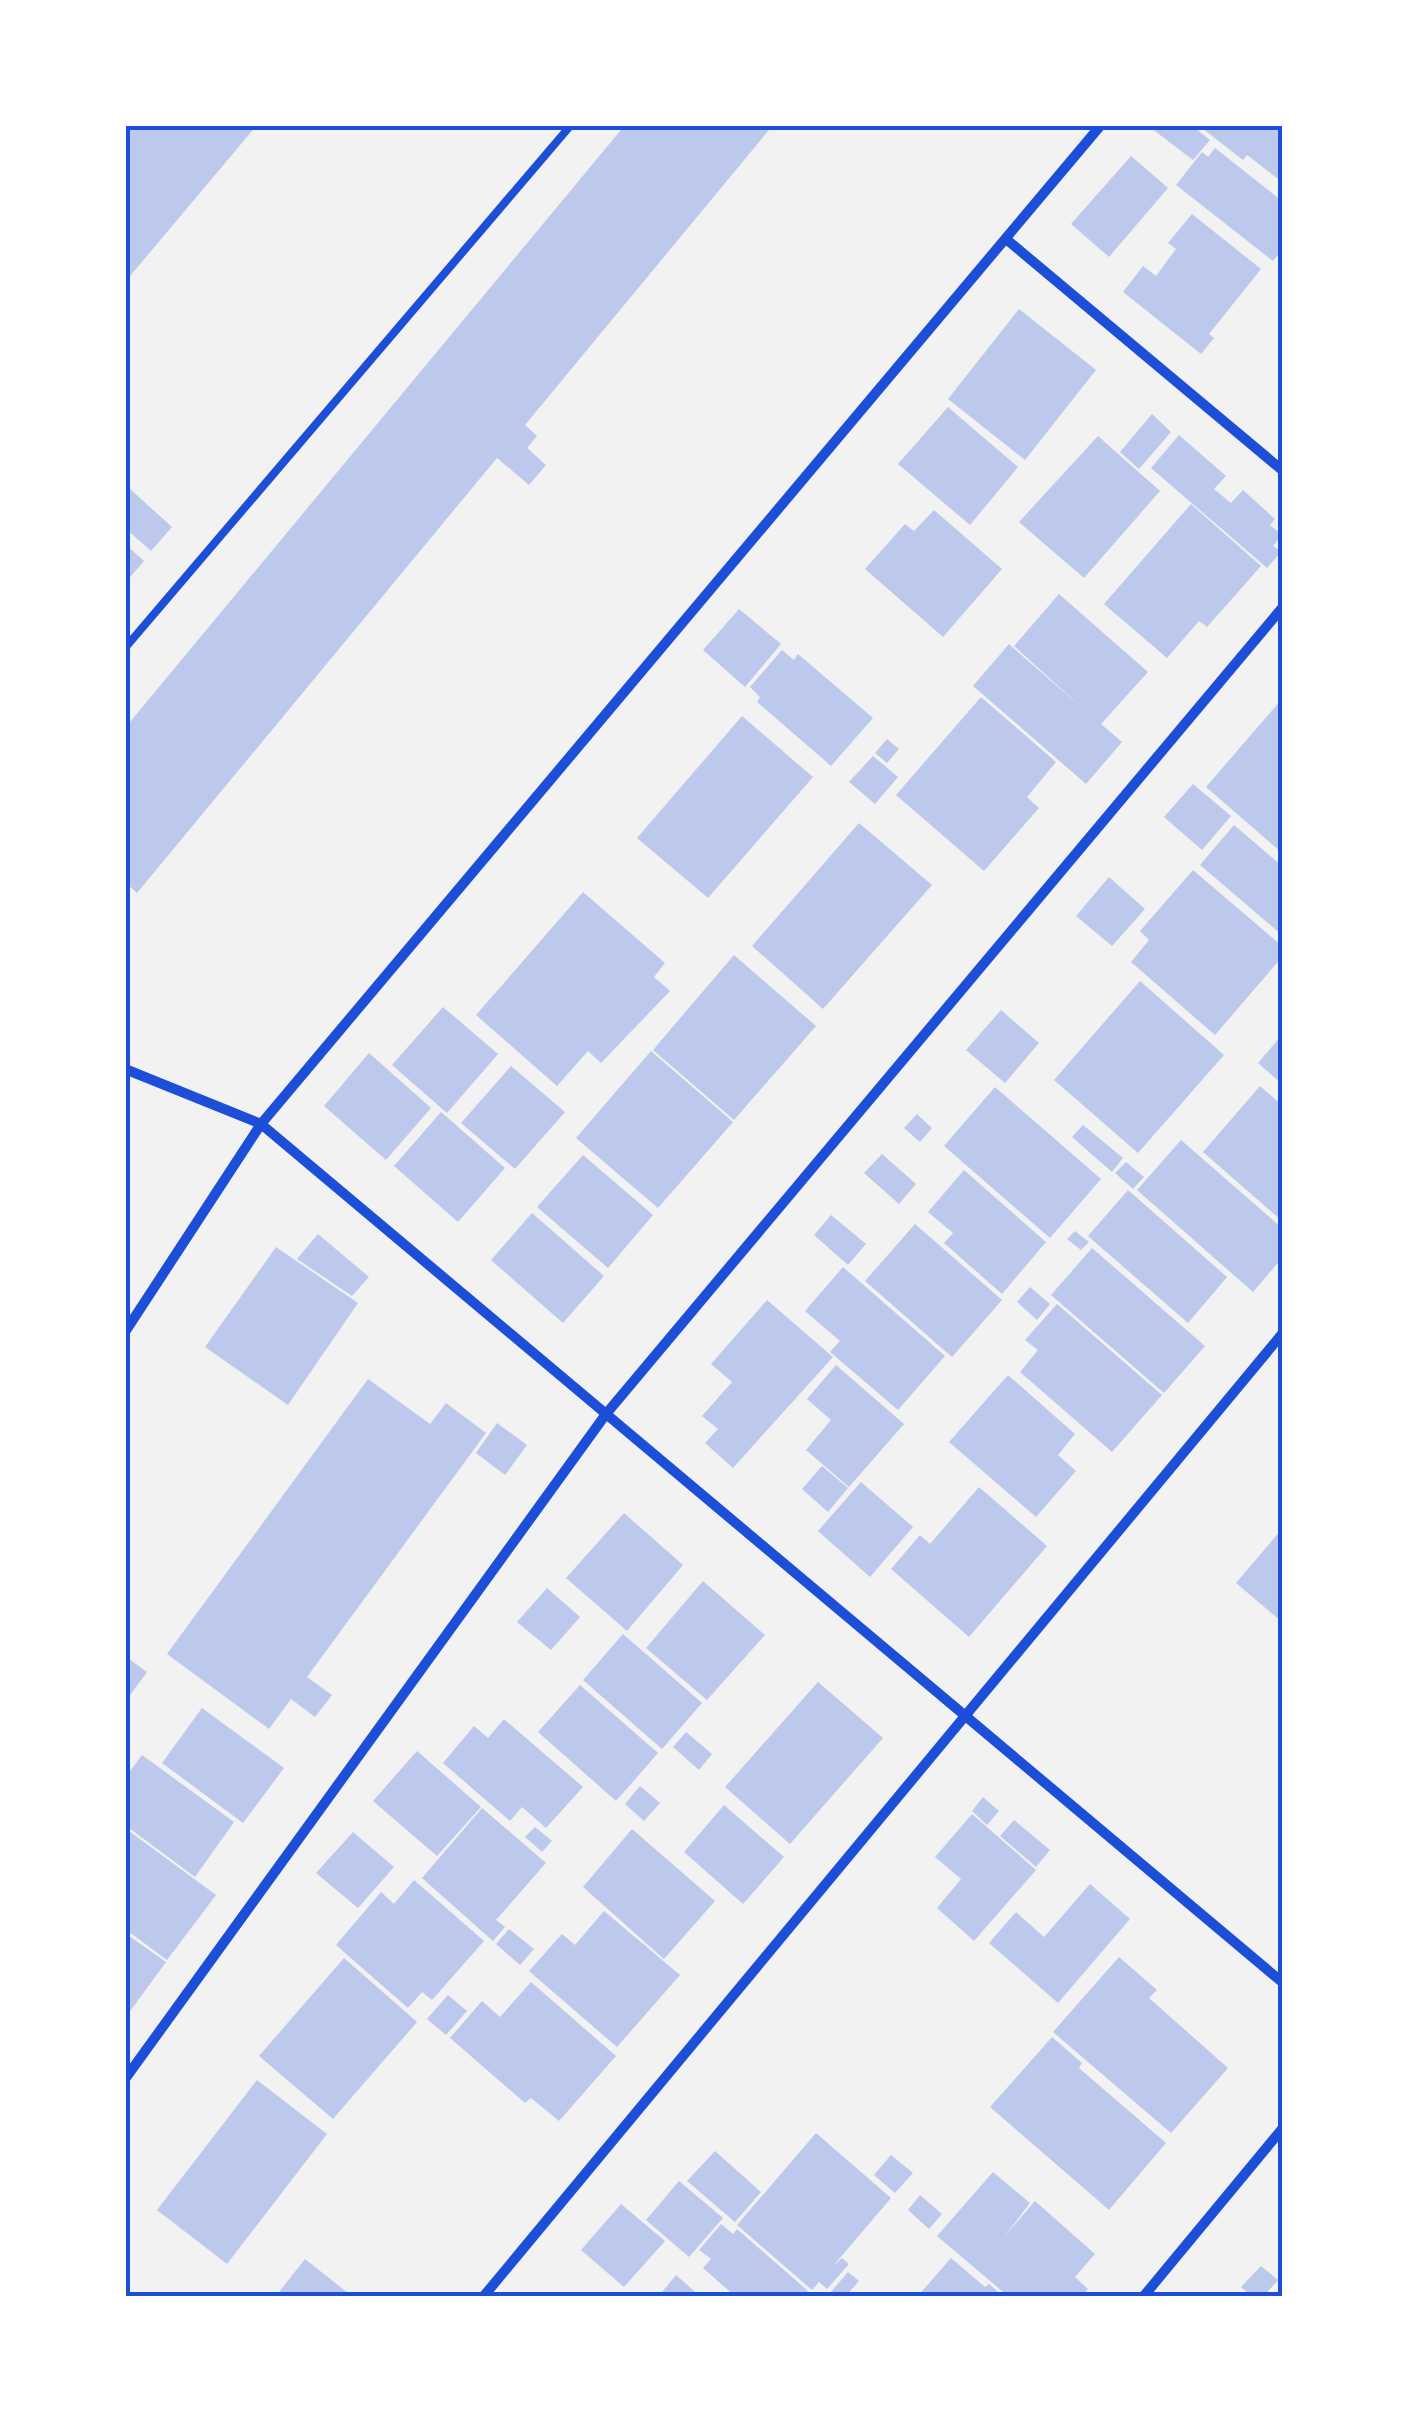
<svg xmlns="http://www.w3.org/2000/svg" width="1407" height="2422" viewBox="0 0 1407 2422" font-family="'Space Grotesk',sans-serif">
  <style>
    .building { fill: #bdc9ec }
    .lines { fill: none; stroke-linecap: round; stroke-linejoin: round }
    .service { stroke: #1d4ed8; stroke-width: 8 }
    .minor { stroke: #1d4ed8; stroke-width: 10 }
    .neatline { fill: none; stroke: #1d4ed8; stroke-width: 4 }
  </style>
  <rect width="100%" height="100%" fill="#f2f2f2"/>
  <g class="building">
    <polygon points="125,125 257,125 125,282"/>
    <polygon points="625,125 773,125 525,425 537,436 527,448 546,465 529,485 497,458 137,893 125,882 125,728"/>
    <polygon points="1147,125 1191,125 1210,140 1193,160"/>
    <polygon points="1198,125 1282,125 1282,182 1247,155 1243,160"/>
    <polygon points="1215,148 1282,201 1282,250 1273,261 1176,185 1202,152 1208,157"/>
    <polygon points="1131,156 1168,188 1109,257 1071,224"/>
    <polygon points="1192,214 1261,269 1209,334 1214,338 1201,354 1123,292 1143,266 1156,276 1176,249 1168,243"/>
    <polygon points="1019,309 1096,370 1025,460 948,399"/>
    <polygon points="948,407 1018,467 970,525 898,464"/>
    <polygon points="1152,414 1171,432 1139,469 1120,452"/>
    <polygon points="1179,435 1226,476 1214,489 1231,503 1243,490 1275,519 1270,525 1282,535 1273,546 1281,552 1267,568 1151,468"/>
    <polygon points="1098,436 1160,491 1084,578 1019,522"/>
    <polygon points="130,489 172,527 151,551 125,528 125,494"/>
    <polygon points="1191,504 1261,566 1207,627 1199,621 1167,658 1104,604"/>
    <polygon points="934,510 1002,569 943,637 865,569 905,524 914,531"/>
    <polygon points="125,544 144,561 125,583"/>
    <polygon points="1059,594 1148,672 1101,724 1122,742 1086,784 973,686 1009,644 1081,707 1014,646"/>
    <polygon points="739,609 781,644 745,687 703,650"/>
    <polygon points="782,650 794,660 798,654 873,718 831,766 757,702 760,697 750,687"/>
    <polygon points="981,697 1056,762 1027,797 1039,808 984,871 896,795"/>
    <polygon points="1282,699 1282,853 1206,787"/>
    <polygon points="742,716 813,777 708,898 637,838"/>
    <polygon points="887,739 899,749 887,763 875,753"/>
    <polygon points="873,756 898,777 875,804 849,782"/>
    <polygon points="1193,784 1231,816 1202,850 1164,817"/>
    <polygon points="859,823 932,885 823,1009 752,946"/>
    <polygon points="1234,825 1282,866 1282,935 1200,865"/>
    <polygon points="1193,870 1282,946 1282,957 1215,1035 1131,962 1149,940 1140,931"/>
    <polygon points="1109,877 1145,909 1112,946 1076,916"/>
    <polygon points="583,892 665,963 654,977 670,991 601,1063 588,1051 557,1086 476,1015"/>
    <polygon points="734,955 816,1026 734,1120 653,1050"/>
    <polygon points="1140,981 1224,1055 1138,1153 1054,1080"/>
    <polygon points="443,1007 498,1054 447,1113 392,1065"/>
    <polygon points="1001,1010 1039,1043 1005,1083 966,1050"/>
    <polygon points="1282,1035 1282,1084 1258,1063"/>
    <polygon points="651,1051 733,1122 658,1208 576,1138"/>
    <polygon points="369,1053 431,1108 386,1160 324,1106"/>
    <polygon points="511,1066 565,1112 515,1169 461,1123"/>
    <polygon points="1260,1086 1282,1105 1282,1221 1203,1152"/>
    <polygon points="995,1087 1101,1179 1050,1238 944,1146"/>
    <polygon points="441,1112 505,1168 458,1222 394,1166"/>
    <polygon points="917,1114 932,1128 920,1142 904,1128"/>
    <polygon points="1083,1125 1123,1158 1112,1172 1072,1137"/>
    <polygon points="1181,1140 1282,1228 1282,1258 1253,1292 1137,1190"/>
    <polygon points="882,1154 916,1184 899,1204 864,1173"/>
    <polygon points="583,1155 653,1215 608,1268 537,1207"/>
    <polygon points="1126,1162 1144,1177 1133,1189 1115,1173"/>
    <polygon points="964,1170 1046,1242 1002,1294 944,1243 953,1233 928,1212"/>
    <polygon points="1128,1190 1227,1277 1188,1323 1088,1236"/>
    <polygon points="532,1213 604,1276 563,1323 491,1260"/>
    <polygon points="831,1215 866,1244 848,1265 814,1235"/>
    <polygon points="915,1224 1002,1300 952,1357 865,1281"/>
    <polygon points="1075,1231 1089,1242 1081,1250 1067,1239"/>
    <polygon points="318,1234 369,1277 352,1296 297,1259"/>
    <polygon points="276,1247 358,1303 288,1405 205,1347"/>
    <polygon points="1092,1248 1205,1346 1164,1393 1051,1295"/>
    <polygon points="843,1267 945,1356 898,1410 830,1352 840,1341 805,1311"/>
    <polygon points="1030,1287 1050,1304 1037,1320 1017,1302"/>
    <polygon points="767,1300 833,1357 733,1468 705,1443 718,1429 702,1416 732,1382 711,1364"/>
    <polygon points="1057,1304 1162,1395 1112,1452 1020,1372 1038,1350 1025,1340"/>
    <polygon points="836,1365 904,1424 849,1487 806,1450 831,1420 807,1399"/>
    <polygon points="1008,1375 1075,1434 1058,1455 1076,1471 1036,1517 949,1442"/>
    <polygon points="368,1379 430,1424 446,1403 486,1433 307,1677 332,1695 315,1717 291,1699 269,1729 167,1654"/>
    <polygon points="497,1423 527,1445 505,1475 476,1453"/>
    <polygon points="822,1466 848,1488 828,1512 802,1489"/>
    <polygon points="861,1482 913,1527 870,1577 818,1531"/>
    <polygon points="979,1487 1047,1546 969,1637 891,1569 920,1535 930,1544"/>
    <polygon points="624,1513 683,1565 627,1631 566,1578"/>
    <polygon points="1282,1529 1282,1622 1236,1583"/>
    <polygon points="703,1581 765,1635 707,1700 646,1648"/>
    <polygon points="547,1588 580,1617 551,1650 517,1622"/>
    <polygon points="623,1634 702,1703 662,1749 583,1680"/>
    <polygon points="125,1656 147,1672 125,1702"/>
    <polygon points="818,1682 883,1738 790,1844 725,1787"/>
    <polygon points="580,1685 658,1753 616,1801 538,1732"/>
    <polygon points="202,1708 284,1768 243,1823 162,1763"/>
    <polygon points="504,1719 583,1787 546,1828 522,1807 510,1821 443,1763 474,1726 488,1738"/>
    <polygon points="686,1732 712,1754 699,1770 673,1747"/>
    <polygon points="417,1751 481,1807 437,1856 373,1801"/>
    <polygon points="142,1755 234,1822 195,1877 125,1825 125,1778"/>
    <polygon points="640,1786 660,1803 644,1821 625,1804"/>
    <polygon points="983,1797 999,1811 987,1825 972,1811"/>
    <polygon points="724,1805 784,1857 743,1904 684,1852"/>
    <polygon points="482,1808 546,1863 496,1920 505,1927 493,1941 422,1878"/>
    <polygon points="972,1814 1036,1870 974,1941 937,1908 961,1879 935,1857"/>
    <polygon points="1014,1820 1050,1850 1036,1867 1000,1836"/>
    <polygon points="535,1827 552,1841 542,1852 525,1837"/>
    <polygon points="125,1828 216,1895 167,1960 125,1929"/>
    <polygon points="632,1829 715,1901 664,1959 583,1887"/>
    <polygon points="353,1832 394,1867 358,1908 316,1873"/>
    <polygon points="414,1880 484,1941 432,2000 422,1992 408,2008 336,1945 381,1892 394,1904"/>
    <polygon points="1090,1884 1130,1919 1058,2003 989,1943 1016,1912 1044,1937"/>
    <polygon points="604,1911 680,1975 617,2047 529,1971 562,1934 575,1945"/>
    <polygon points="509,1929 534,1949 520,1965 496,1944"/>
    <polygon points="125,1933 166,1962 128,2014 125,2012"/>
    <polygon points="1119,1957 1157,1990 1149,1998 1228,2068 1171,2133 1053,2032"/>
    <polygon points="344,1958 417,2022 333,2119 259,2056"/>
    <polygon points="531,1982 616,2056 559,2121 531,2098 525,2103 450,2038 482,2001 500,2017"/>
    <polygon points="448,1995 467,2011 446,2035 427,2019"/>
    <polygon points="1052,2037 1082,2063 1079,2068 1166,2143 1109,2210 990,2107"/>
    <polygon points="257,2080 327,2134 227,2264 157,2210"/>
    <polygon points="816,2133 891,2198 833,2266 842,2258 849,2264 827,2289 819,2282 812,2290 737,2225"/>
    <polygon points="715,2151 761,2192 735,2222 687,2181"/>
    <polygon points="891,2155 913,2173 895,2193 874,2175"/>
    <polygon points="993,2172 1030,2203 1004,2237 1035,2201 1095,2254 1075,2277 1088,2289 1081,2297 1009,2297 937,2236"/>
    <polygon points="679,2181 723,2218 689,2257 646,2220"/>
    <polygon points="920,2195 942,2214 929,2229 908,2210"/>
    <polygon points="621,2204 665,2241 624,2287 581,2250"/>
    <polygon points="721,2224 733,2234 737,2229 808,2291 802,2297 736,2297 703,2268 711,2259 699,2250"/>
    <polygon points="951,2258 985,2287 989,2284 1004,2297 917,2297"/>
    <polygon points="305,2259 353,2297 275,2297"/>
    <polygon points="1261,2266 1278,2280 1263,2297 1252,2297 1241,2287"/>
    <polygon points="848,2272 859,2281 845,2297 834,2297 830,2293"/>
    <polygon points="676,2275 701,2297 658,2297"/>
  </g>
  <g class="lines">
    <polyline class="service" points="125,648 571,125"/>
    <g class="minor">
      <polyline points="1006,239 1282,470"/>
      <polyline points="125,1069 261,1124 1282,1982"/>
      <polyline points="125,1332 261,1124 1101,125"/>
      <polyline points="125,2079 606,1414 1282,608"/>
      <polyline points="483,2297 1282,1334"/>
      <polyline points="1143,2297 1282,2129"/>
    </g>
  </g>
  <rect width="1407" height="2422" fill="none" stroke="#ffffff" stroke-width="255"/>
  <rect x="128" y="128" width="1152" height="2166" class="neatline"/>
</svg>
